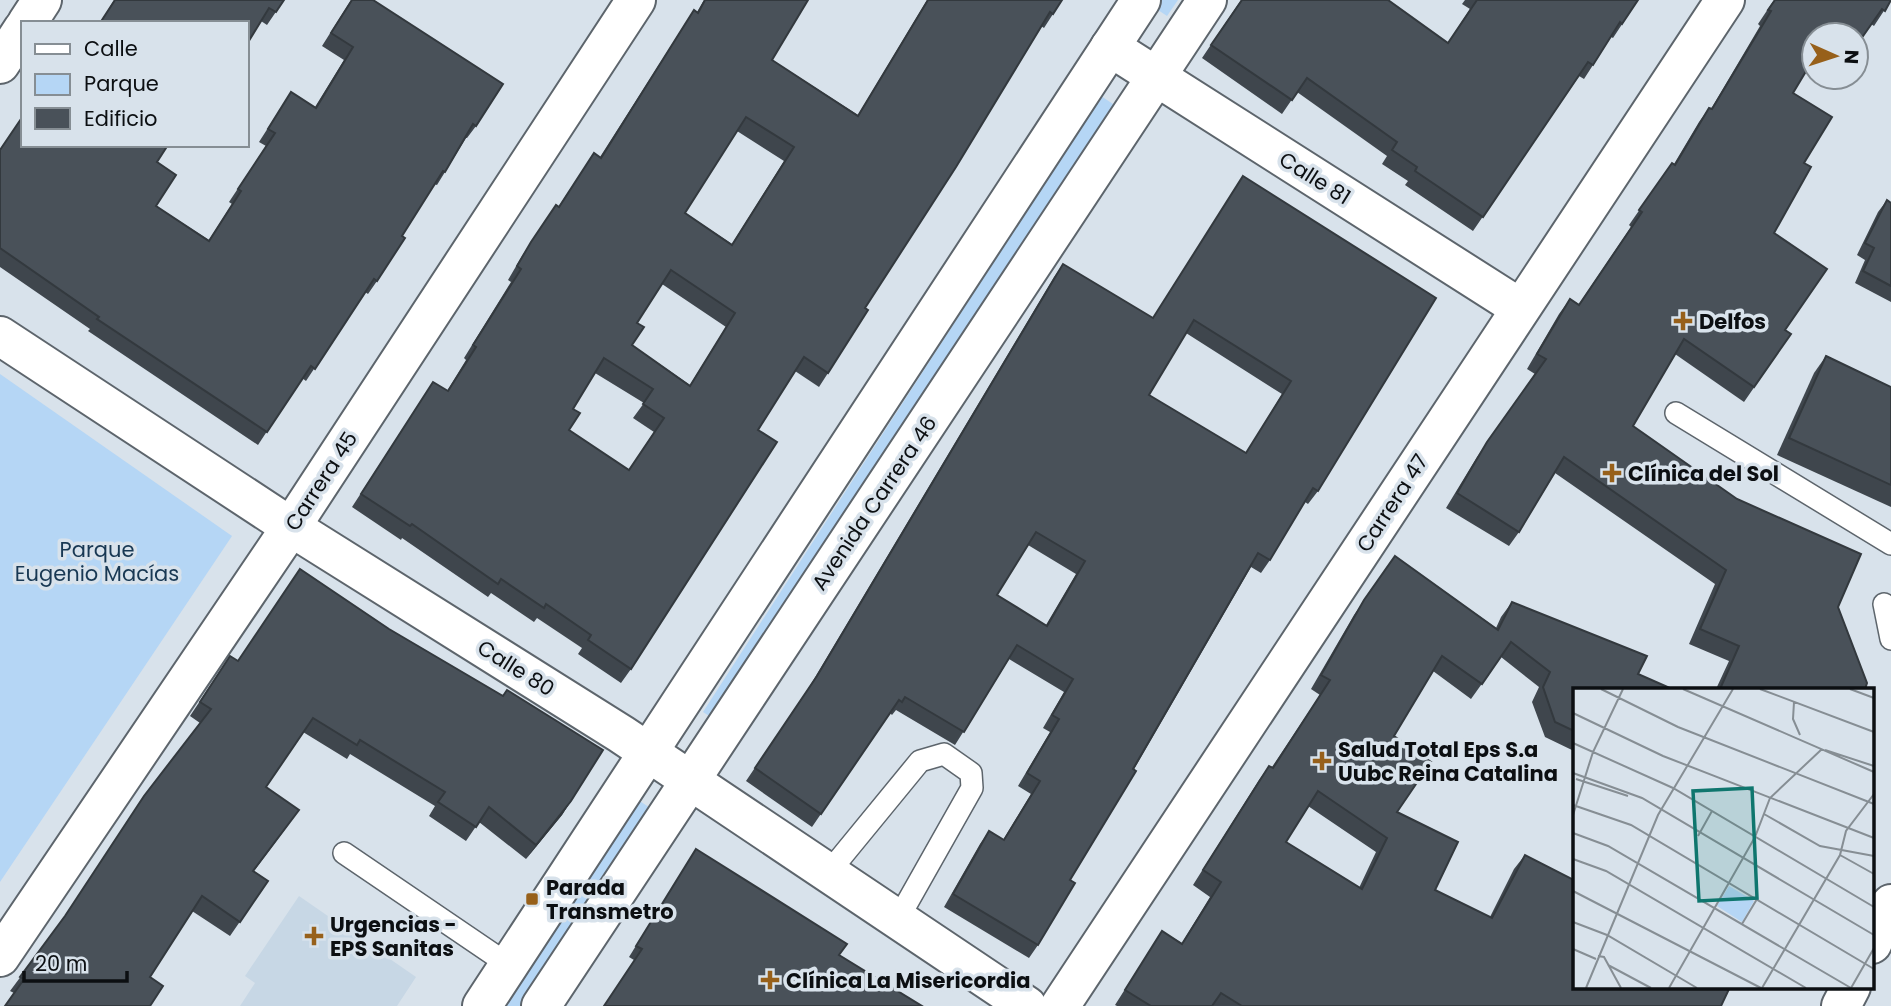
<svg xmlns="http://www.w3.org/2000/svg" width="1891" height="1006" viewBox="0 0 1891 1006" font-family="Poppins,sans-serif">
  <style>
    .built { fill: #c7d7e5 }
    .green { fill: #b5d6f5 }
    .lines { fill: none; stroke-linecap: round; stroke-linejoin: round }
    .service-casing { stroke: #5d656c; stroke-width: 24 }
    .minor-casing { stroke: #5d656c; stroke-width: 42 }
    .tertiary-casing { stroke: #5d656c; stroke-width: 42 }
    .primary-casing { stroke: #5d656c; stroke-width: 42 }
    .service { stroke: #fff; stroke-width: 21 }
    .minor { stroke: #fff; stroke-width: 38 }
    .tertiary { stroke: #fff; stroke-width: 38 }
    .primary { stroke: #fff; stroke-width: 38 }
    .wall { fill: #3f464d; fill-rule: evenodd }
    .shaded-wall { fill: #33393e }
    .building { fill: #495159; stroke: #33393e; stroke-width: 2; fill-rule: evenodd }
    .poi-dot { fill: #97601a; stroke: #d8e2eb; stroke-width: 2.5 }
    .labels { text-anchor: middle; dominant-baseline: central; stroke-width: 7; stroke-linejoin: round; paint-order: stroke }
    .street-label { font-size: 21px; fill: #0c0f12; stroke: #d8e2eb }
    .poi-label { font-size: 21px; font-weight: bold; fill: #0c0f12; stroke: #d8e2eb; text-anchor: start }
    .park-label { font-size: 21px; fill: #183853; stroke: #d8e2eb }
    .inset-road { fill: none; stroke: #868e94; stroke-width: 2 }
    .view { fill: #0f766e; fill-opacity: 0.15; stroke: #0f766e; stroke-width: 3.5 }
    .inset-edge { fill: none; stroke: #0c0f12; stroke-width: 3.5 }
  </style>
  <rect width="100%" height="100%" fill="#d8e2eb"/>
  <polygon class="built" points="299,896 416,977 397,1006 240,1006 255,983 245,976"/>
  <g class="green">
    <polygon points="1156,0 1178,0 1167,16 1152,6"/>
    <polygon points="1101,96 1116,106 717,721 703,712"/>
    <polygon points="0,374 232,536 0,882"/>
    <polygon points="638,800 652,809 522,1006 503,1006"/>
  </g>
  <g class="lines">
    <defs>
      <g id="service">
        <polyline points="1676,413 1891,544"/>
        <polyline points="1884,604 1891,639"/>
        <polyline points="344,853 509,965"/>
        <polyline points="829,872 920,761 944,754 971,773 972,788 898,919"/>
      </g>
      <g id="minor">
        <polyline points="1110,47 1520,308"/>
        <polyline points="0,336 291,527 621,734 1027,1006"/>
        <polyline points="1872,944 1891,904"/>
        <polyline points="0,957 291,527 636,0"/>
        <polyline points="1060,1006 1725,0"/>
        <polyline points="1841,1006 1851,987"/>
      </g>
      <g id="tertiary">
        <polyline points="27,23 42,0"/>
        <polyline points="0,64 23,29"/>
      </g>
      <g id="primary">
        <polyline points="482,1006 1141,0"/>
        <polyline points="541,1006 1207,0"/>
      </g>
    </defs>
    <use href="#service" class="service-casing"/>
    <use href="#minor" class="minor-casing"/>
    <use href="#tertiary" class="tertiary-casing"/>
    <use href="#primary" class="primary-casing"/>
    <use href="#service" class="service"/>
    <use href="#minor" class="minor"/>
    <use href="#tertiary" class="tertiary"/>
    <use href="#primary" class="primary"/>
  </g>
  <g class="wall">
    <polygon points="114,0 284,0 267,25 261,21 247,23 100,23"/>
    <polygon points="351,0 373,0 476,126 467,138 466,138 445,172 437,185 434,184 402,236 377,281 368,294 365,292 306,381 302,378 258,445 88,331 90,329 0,267 0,149 157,162 156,206 209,240 232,204 229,202 266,146 259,142 291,92 315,107 344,60 322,46"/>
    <path d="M 704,0 L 808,0 L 772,60 L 858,115 L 927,0 L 1062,0 L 1044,28 L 1041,26 L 865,308 L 828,373 L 819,387 L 795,371 L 758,430 L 631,669 L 621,683 L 578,654 L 582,648 L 537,618 L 534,622 L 491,593 L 488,597 L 402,538 L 401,540 L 352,507 L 433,382 L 447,391 L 466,360 L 464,358 L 511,282 L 508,280 L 522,256 L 547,218 L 559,206 L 594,153 L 600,157 L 685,24 L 694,10 L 697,12 ZM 737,131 L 784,161 L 732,244 L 685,213 ZM 662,284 L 726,327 L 690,385 L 632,345 L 637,323 ZM 595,373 L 644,403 L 633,418 L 654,432 L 629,470 L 569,430 L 573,409 Z"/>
    <polygon points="1241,0 1448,43 1470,9 1462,4 1465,0 1638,0 1613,38 1611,37 1584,79 1579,76 1473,231 1405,185 1408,181 1382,164 1387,156 1297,92 1282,114 1202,58"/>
    <polygon points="1774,0 1891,0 1874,26 1871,24 1814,35 1814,65 1811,63 1793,93 1804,163 1774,233 1785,330 1791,334 1744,402 1675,354 1633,426 1838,607 1865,689 1716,689 1729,661 1689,644 1715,584 1555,473 1519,532 1509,546 1446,508 1477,457 1535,374 1527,369 1559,314 1570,299 1579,304 1631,227 1629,225 1672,163 1674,164 1699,122 1709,108 1711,109 1760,26 1758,24"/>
    <path d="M 1243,176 L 1318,491 L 1308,504 L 1305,502 L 1270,560 L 1261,573 L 1251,567 L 1070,880 L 1038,945 L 1029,958 L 944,907 L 980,844 L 989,831 L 1003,840 L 1031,794 L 1018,786 L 1050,732 L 1043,728 L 1064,692 L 1009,659 L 955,745 L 896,710 L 892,715 L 890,713 L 812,827 L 746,781 L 808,689 L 1054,277 L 1063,264 L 1153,318 ZM 1186,333 L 1282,394 L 1246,453 L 1149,395 ZM 1028,545 L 1076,574 L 1046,625 L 997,595 Z"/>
    <polygon points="1887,200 1891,203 1891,302 1855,283 1865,260 1857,255 1878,212"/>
    <polygon points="1826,356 1891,387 1891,507 1777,455 1814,373"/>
    <path d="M 1395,556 L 1496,628 L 1501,617 L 1512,602 L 1574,689 L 1574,751 L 1545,737 L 1532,702 L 1539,687 L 1501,657 L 1471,699 L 1433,671 L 1394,736 L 1397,812 L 1435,890 L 1490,917 L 1514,869 L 1525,855 L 1573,880 L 1574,877 L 1574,987 L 1721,1006 L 1117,1006 L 1115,1005 L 1162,931 L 1182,943 L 1210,897 L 1193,885 L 1259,780 L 1269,766 L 1272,767 L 1320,695 L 1311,689 L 1354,615 ZM 1308,806 L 1376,852 L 1359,888 L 1286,842 Z"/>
    <polygon points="230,656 238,661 571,801 562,815 526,859 479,822 466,841 429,816 435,806 350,754 347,759 303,732 266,787 289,824 254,871 268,881 230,936 192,911 14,993 10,991 60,924 200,723 190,716"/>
    <polygon points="696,849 839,955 634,960 629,957"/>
  </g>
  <polygon class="shaded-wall" points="571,801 562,815 526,859 536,845"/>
  <g class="building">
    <polygon points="115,0 284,0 276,12 269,8 247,44 247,23 100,23"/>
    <polygon points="352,0 373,0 503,84 476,126 473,124 445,172 443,171 402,236 405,238 377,281 374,279 315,369 311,366 267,432 97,319 99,317 0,248 0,150 23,116 23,145 162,145 166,148 157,162 176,175 156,206 209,241 241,191 238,189 275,133 268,129 291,92 316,108 353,47 331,33"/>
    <path d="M 705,0 L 808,0 L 772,60 L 858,116 L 928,0 L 1062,0 L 1053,14 L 1050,12 L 956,167 L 865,308 L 868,310 L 828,373 L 804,357 L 758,430 L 777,442 L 631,669 L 588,640 L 591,635 L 546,604 L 544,608 L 501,579 L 498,584 L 412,524 L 410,526 L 361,494 L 433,382 L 448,391 L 476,347 L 473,345 L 521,269 L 517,266 L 531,242 L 556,205 L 559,207 L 594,153 L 601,158 L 694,10 L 698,13 ZM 746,117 L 794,147 L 732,245 L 685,213 ZM 671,270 L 735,313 L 690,386 L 632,345 L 644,327 L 637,323 ZM 604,358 L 653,389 L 643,404 L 664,418 L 629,470 L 569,430 L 580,413 L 573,409 Z"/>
    <polygon points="1242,0 1388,0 1448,43 1477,0 1638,0 1622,24 1620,22 1593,65 1588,62 1483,217 1415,171 1417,167 1392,150 1397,142 1307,78 1292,100 1211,45"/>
    <polygon points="1775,0 1891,0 1885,11 1882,9 1856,46 1856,35 1814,35 1814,58 1793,93 1832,117 1804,163 1811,167 1774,233 1827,269 1785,330 1791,334 1754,387 1684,339 1633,426 1737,499 1861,554 1838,607 1867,683 1865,689 1720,689 1739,646 1700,629 1726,570 1564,457 1519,532 1457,493 1487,442 1546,359 1537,354 1570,299 1579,305 1642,212 1639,210 1672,163 1675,165 1709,108 1712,109 1771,11 1768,10"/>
    <path d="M 1243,176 L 1436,298 L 1318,491 L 1313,488 L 1270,560 L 1258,553 L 1133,769 L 1136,771 L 1070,880 L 1075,883 L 1038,945 L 953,894 L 989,831 L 1004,840 L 1040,781 L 1027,773 L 1059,719 L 1052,715 L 1073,679 L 1017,645 L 964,732 L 905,697 L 902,702 L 899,700 L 821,814 L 755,768 L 817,676 L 1063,264 L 1153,318 ZM 1194,320 L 1291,381 L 1246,453 L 1149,395 ZM 1036,532 L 1085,561 L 1047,626 L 997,595 Z"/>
    <polygon points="1887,200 1891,203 1891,286 1863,271 1874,248 1865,243"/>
    <polygon points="1826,356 1891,387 1891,485 1789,438"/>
    <path d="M 1395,556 L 1498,630 L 1512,602 L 1647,656 L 1638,674 L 1672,689 L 1574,689 L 1574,731 L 1555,722 L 1543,687 L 1550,672 L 1511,642 L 1482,684 L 1442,656 L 1394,736 L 1431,762 L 1397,812 L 1458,842 L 1435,890 L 1492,918 L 1525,855 L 1574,880 L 1574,987 L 1730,987 L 1721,1006 L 1242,1006 L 1221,993 L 1212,1006 L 1151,1006 L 1125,990 L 1162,931 L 1182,944 L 1221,882 L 1203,870 L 1269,766 L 1273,768 L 1330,680 L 1321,675 L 1364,600 ZM 1318,791 L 1387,838 L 1362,889 L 1286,842 Z"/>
    <polygon points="300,569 389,629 503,696 507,690 603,750 571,801 536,845 489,807 476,827 438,802 445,792 360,740 357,745 313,718 266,787 299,810 253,871 268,881 240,922 202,896 150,977 163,986 150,1006 5,1006 24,979 20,977 65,916 144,796 211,709 200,702 230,656 238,661"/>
    <polygon points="696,849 847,944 839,955 922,1006 604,1006 642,949 636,946"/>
  </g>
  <g class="poi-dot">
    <path d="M1679.5 310.5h7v7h7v7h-7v7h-7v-7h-7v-7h7z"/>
    <path d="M1608.5 462.5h7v7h7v7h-7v7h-7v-7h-7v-7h7z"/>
    <path d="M1318.5 750.5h7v7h7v7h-7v7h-7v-7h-7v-7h7z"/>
    <rect x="525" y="892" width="14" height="14" rx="3.5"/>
    <path d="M310.5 925.5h7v7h7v7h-7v7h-7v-7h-7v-7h7z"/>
    <path d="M766.5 969.5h7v7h7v7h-7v7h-7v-7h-7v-7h7z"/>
  </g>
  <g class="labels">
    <g class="street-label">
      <text transform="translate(1315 178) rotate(32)">Calle 81</text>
      <text transform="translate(321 481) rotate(-57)">Carrera 45</text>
      <text transform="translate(874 503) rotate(-56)">Avenida Carrera 46</text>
      <text transform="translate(1392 503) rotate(-57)">Carrera 47</text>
      <text transform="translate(516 668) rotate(32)">Calle 80</text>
    </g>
    <g class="poi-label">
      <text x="1699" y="321">Delfos</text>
      <text x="1628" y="473">Clínica del Sol</text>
      <text x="1338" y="749">Salud Total Eps S.a<tspan x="1338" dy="24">Uubc Reina Catalina</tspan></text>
      <text x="546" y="887">Parada<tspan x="546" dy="24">Transmetro</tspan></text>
      <text x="330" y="924">Urgencias -<tspan x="330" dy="24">EPS Sanitas</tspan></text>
      <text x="786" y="980">Clínica La Misericordia</text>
    </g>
    <g class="park-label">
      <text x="97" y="549">Parque<tspan x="97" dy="24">Eugenio Macías</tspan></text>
    </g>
  </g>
  <g transform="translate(1573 688)">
    <rect width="301" height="301" fill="#d8e2eb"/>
    <path d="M 156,198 L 181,213 L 169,234 L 144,218 Z" fill="#b5d6f5"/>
    <path class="inset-road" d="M 28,1 L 105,39 L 301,116M 110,1 L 301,84M 187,1 L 301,44M 277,1 L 301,10M 221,14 L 220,31 L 227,47M 0,25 L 90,68 L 301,150M 0,55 L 100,100 L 301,219M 252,62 L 301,78M 0,85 L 69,110 L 301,247M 3,91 L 55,108M 0,117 L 58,137 L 301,281M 191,126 L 247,158 L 301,168M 0,127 L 20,64 L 50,1M 0,145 L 35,158 L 278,300M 125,148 L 139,123M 267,167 L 301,186M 0,171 L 33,183 L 233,300M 0,203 L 188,300M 0,234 L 34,247 L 124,300M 169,236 L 184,211M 0,261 L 23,271M 25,268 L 31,269 L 48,300M 35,277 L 78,300M 13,300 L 85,127 L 160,1M 96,300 L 182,149 L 197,110 L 249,61M 189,300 L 267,167 L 273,143 L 301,106M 278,300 L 301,260"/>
    <path class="view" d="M 179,100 L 184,210 L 126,213 L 120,103 Z"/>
    <rect width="301" height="301" class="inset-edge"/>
  </g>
  <rect x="21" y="21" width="228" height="126" fill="#d8e2eb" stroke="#868e94" stroke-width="2"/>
  <rect x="35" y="44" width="35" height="10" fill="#ffffff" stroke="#868e94" stroke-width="2"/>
  <text x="84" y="56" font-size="21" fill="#0c0f12">Calle</text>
  <rect x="35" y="74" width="35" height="21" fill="#b5d6f5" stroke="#868e94" stroke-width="2"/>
  <text x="84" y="91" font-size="21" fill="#0c0f12">Parque</text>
  <rect x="35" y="108" width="35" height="21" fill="#495159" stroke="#868e94" stroke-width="2"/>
  <text x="84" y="126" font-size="21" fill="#0c0f12">Edificio</text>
  <g transform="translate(1835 56) rotate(93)"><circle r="33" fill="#d8e2eb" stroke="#868e94" stroke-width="2"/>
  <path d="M0-5L12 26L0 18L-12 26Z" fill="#97601a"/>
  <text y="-10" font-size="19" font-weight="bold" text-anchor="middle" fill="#0c0f12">N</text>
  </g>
  <path d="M24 971v10h103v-10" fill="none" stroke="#0c0f12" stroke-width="3.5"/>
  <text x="35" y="971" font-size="21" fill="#0c0f12" stroke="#d8e2eb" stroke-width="5" paint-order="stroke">20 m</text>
</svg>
